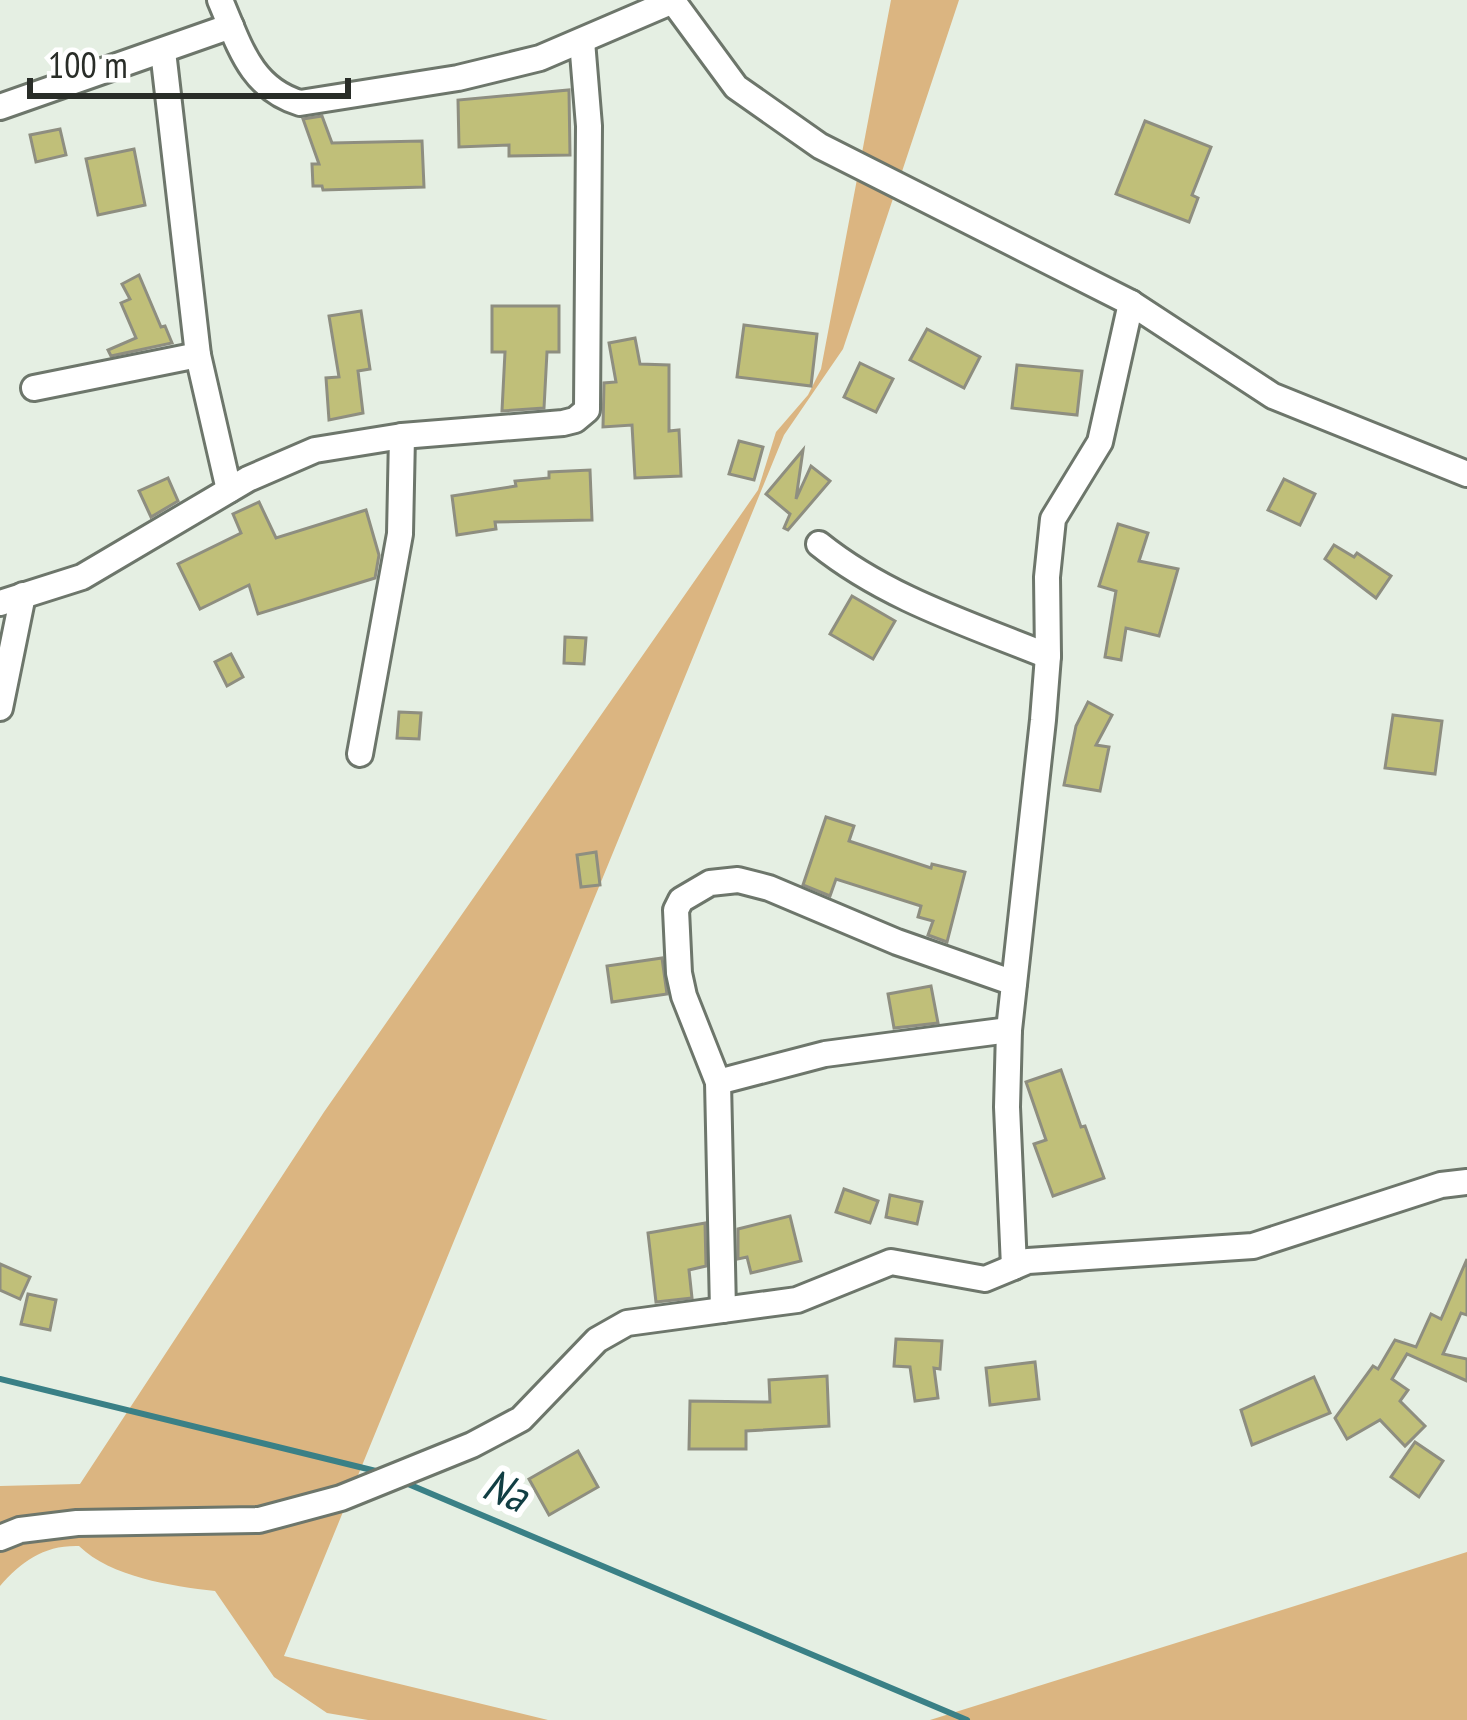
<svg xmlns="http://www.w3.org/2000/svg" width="1467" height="1720" viewBox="0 0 1467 1720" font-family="'PT Sans Narrow',sans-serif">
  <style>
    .green { fill: #dbb581 }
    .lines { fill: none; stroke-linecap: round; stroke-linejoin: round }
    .stream { stroke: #3a8086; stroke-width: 6 }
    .building { fill: #c0bf79; stroke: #8e8e80; stroke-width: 3 }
    .minor-casing { stroke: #6d766b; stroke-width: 30 }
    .minor { stroke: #fff; stroke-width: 24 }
    .labels { text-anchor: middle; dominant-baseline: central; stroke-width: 12; stroke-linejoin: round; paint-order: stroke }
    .water-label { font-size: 45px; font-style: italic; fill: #113e43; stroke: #fff }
  </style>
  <rect width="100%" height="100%" fill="#e5efe3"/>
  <g class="green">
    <path d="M 891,0 L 959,0 L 843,349 L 784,435 L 284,1656 L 548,1720 L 368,1720 L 327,1713 L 274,1677 L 215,1591 C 171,1586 111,1577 79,1546 C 44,1545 22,1561 0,1586 L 0,1486 L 80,1484 L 324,1112 L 758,490 L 776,432 L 808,395 L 821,369 Z"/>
    <polygon points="1467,1552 1467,1720 930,1720"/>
  </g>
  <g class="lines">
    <g class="stream">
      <polyline points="0,1379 384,1473"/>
      <polyline points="401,1481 967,1720"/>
    </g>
  </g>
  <g class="building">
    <polygon points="569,90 570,155 509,156 509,145 459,147 458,100"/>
    <polygon points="322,116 332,143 422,141 424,187 323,190 322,186 313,186 312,164 319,164 303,119"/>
    <polygon points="1145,121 1211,147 1192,195 1198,198 1189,222 1116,194"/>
    <polygon points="60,129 66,155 36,162 30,135"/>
    <polygon points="134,149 145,205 98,215 86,159"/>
    <polygon points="139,275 161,327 165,326 172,343 111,356 108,350 136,338 121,303 130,299 122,284"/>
    <polygon points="492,306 559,306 559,352 547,352 544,408 502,411 505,352 492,352"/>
    <polygon points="361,311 370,369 358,371 363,413 329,420 326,378 339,377 329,316"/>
    <polygon points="744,325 817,334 811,386 737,377"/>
    <polygon points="927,329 980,357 964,388 910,360"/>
    <polygon points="635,338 640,364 669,365 669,431 679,430 681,476 635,478 632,425 603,427 604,383 616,382 609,343"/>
    <polygon points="860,363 893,379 876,412 844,397"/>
    <polygon points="1017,365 1082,371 1077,415 1012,408"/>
    <polygon points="739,441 763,447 754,480 729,474"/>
    <polygon points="803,450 796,499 811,466 830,481 788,530 784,528 790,514 766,494"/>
    <polygon points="590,470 592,520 495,522 496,529 457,535 452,496 516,486 515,481 549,478 549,472"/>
    <polygon points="168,478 178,501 151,517 139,491"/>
    <polygon points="1284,479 1315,494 1300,525 1268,510"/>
    <polygon points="259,502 276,538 366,510 379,555 375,578 258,614 249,585 200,609 178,564 241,533 233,514"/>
    <polygon points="1118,524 1148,533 1139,561 1178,569 1159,636 1126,628 1121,660 1105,657 1116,591 1099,586"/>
    <polygon points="1334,545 1354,557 1357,553 1391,576 1376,598 1325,559"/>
    <polygon points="852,596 895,621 873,659 830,634"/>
    <polygon points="565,637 586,638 584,664 564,663"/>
    <polygon points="231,654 243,677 227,686 215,662"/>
    <polygon points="1088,702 1112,715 1096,745 1109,747 1100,791 1064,785 1076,726"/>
    <polygon points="399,712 421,713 419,739 397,738"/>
    <polygon points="1393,715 1442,721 1435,774 1385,768"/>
    <polygon points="826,817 854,826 849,841 931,868 932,864 965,872 947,942 928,935 933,921 918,917 921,906 836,879 830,896 803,885"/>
    <polygon points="596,852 600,885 581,887 577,855"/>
    <polygon points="662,958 667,994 612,1002 607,966"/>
    <polygon points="931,986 938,1023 894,1028 888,994"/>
    <polygon points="1061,1070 1081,1127 1085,1126 1104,1178 1053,1196 1034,1144 1046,1140 1026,1082"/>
    <polygon points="844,1189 878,1201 870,1223 836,1212"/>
    <polygon points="890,1195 922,1202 917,1224 886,1217"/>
    <polygon points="790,1216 801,1261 751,1273 747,1257 738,1259 738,1229"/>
    <polygon points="705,1223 706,1266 689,1270 692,1298 656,1302 648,1233"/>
    <polygon points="1467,1259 1467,1315 1461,1313 1443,1354 1467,1359 1467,1381 1407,1354 1392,1379 1408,1390 1400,1401 1425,1426 1405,1446 1380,1420 1347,1439 1335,1418 1373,1366 1378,1369 1395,1340 1416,1347 1431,1314 1441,1319"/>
    <polygon points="0,1264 30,1277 20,1299 0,1290"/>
    <polygon points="28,1294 56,1300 50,1330 21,1324"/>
    <polygon points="896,1339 942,1341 940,1369 934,1368 938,1398 915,1401 910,1367 894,1366"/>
    <polygon points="1035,1362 1039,1399 990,1405 986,1368"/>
    <polygon points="827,1376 829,1426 746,1431 746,1449 689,1449 690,1401 770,1402 769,1380"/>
    <polygon points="1314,1377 1330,1413 1252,1445 1241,1410"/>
    <polygon points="1415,1442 1443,1461 1419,1497 1391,1477"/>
    <polygon points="578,1451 598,1487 549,1515 529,1479"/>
  </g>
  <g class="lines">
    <defs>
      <g id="minor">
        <path d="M 220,0 C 239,44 250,88 300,103 L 458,78 L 540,58 L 673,1"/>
        <polyline points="672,0 736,87 820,146 1131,303 1273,396 1467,474"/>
        <polyline points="163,51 198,355 229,490"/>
        <polyline points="0,107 231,26"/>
        <polyline points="34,388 198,355"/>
        <path d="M 819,544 C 886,598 969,624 1048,656"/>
        <polyline points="0,603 82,577 248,479 315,450 402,436 563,423 575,420 587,410 589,126 582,41"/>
        <polyline points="0,708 23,595"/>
        <polyline points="360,754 400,534 402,436"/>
        <polyline points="718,1082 825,1054 1009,1030"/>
        <polyline points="1014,1267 1007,1107 1009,1030 1043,720 1048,656 1047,577 1053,519 1100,442 1131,303"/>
        <polyline points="723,1310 718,1082 684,996 679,973 676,910 681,900 710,883 738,880 769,888 897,942 1014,983"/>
        <polyline points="0,1538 20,1530 77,1523 259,1520 341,1498 472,1445 521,1419 597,1340 627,1323 797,1300 891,1262 985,1279 1028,1261 1253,1246 1441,1185 1467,1182"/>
      </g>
    </defs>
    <use href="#minor" class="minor-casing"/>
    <use href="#minor" class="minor"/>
  </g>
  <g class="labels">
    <g class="water-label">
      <text transform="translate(506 1489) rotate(23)">Na</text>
    </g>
  </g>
  <path d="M30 78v18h318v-18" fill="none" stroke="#292d28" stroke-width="6"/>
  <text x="48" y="78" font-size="36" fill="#292d28" stroke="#ffffff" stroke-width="9" paint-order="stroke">100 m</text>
</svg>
